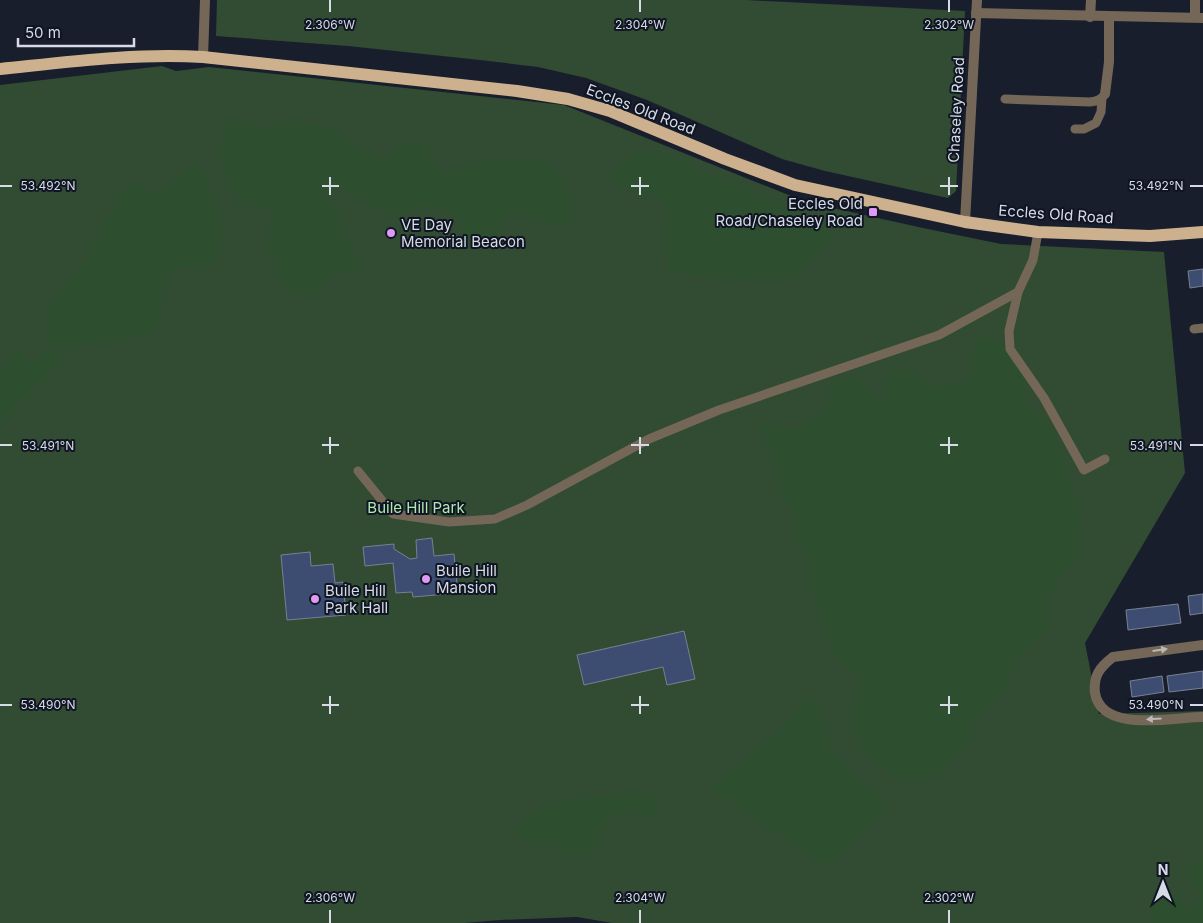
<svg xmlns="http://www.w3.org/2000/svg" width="1203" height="923" viewBox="0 0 1203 923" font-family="Inter,sans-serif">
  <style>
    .green { fill: #314c32 }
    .forest { fill: #2e4f2f }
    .building { fill: #3d4d72; stroke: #788092 }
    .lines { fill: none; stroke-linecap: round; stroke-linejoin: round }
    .lane { stroke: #756757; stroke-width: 9 }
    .street { stroke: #756757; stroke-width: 10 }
    .primary { stroke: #cdb18f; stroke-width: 12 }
    .oneway { fill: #b9b8ba }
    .ticks { fill: none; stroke: #d6dbe5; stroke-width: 2 }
    .poi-dot { fill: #dd99f3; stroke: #0f1523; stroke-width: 2 }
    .labels { text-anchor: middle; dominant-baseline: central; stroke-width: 4; stroke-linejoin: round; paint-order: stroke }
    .street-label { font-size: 15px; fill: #d6dbe5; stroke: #0f1523 }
    .poi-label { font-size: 15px; fill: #d6dbe5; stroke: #0f1523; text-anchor: start }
    .park-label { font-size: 15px; fill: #b0e8b0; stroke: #0f1523 }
    .ticks-label { font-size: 12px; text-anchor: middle; fill: #d6dbe5; stroke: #0f1523; stroke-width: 4; stroke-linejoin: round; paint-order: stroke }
  </style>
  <rect width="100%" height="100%" fill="#181e2c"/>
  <g class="green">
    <polygon points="217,0 746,0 965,11 956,191 948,198 825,171 782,159 647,100 586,78 538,67 480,60 348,46 216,36"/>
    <polygon points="162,66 176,71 209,67 564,105 806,202 923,228 1001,244 1164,252 1185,473 1085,643 1099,714 1203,711 1203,923 612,923 577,917 500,920 464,923 0,923 0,85"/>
  </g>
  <g class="forest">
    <polygon points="226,120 257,128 293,122 322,125 352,144 385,161 399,144 425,143 440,172 488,159 536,160 552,164 568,193 572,212 563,229 528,215 507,212 498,233 468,247 461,220 431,203 391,219 364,198 337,187 321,196 338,215 350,245 361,265 326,279 321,296 294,292 280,280 278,257 266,251 273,220 266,207 238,200 219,160 223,145"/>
    <polygon points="648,152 682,160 698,171 738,183 760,196 783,205 796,219 819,216 831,234 828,246 815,253 797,275 736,281 714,274 691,276 669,271 665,241 670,217 663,199 611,184 615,171 633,155"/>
    <path d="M 196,164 C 212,186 220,213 222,239 L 218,245 L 212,263 L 203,270 L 188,267 L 170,270 L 163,284 L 161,320 L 148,334 L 58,349 L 47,345 L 49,325 L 47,312 L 60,294 L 62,285 L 73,277 L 88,255 L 103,225 L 112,214 L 121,194 L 132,184 L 143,183 L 152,195 C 168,186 181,174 196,164 Z"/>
    <polygon points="978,336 1001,342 1025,376 1027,405 1044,415 1064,461 1080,513 1078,559 1067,568 1044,600 1049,626 1013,661 1004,690 977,716 965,744 944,771 905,783 866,752 851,723 864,677 845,666 825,637 819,612 807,575 811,560 796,535 798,516 785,501 775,461 759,424 797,429 826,411 832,382 850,377 860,382 881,401 889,372 909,370 933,387 968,380"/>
    <polygon points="17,350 25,350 25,362 38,359 46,351 56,355 63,360 0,424 0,373"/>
    <path d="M 812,698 L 822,716 L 830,748 L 860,781 L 887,799 C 877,824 845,849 824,865 L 711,787 L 755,751 L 781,731 L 804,704 Z"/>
    <path d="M 635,793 L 654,797 L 656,809 L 655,814 L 648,815 L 627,811 L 610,816 L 597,839 L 594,851 L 588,851 L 575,856 L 563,855 L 554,842 C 533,843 528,843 512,828 L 545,806 L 563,800 L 601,796 L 615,798 Z"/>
    <polygon points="1203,861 1203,923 1154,923 1148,914 1163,891 1177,896 1191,910 1201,892 1189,879 1190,867"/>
  </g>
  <g class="building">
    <polygon points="1203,269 1203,286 1190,288 1188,271"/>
    <polygon points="432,538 434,556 454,554 458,593 413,597 412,592 396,593 393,563 365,566 363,547 394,544 394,549 410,559 417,558 416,540"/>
    <polygon points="310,552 311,566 333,564 335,583 343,582 346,615 287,620 281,555"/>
    <polygon points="1203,594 1203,613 1190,615 1188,596"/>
    <polygon points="1178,604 1181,623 1128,630 1126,610"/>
    <polygon points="684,631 695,679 667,685 663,667 584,685 577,655"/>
    <polygon points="1203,671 1203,688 1169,692 1167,676"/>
    <polygon points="1162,676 1164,692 1132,697 1130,681"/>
  </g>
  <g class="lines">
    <g class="lane">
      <path d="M 1005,99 L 1090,102 C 1097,101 1101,100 1105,94"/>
      <polyline points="1075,129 1084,129 1096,123 1101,112 1102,98"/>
      <polyline points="1018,292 1009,331 1010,349 1044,398 1084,470 1105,459"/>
      <polyline points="1194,329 1203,328"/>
      <polyline points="358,471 393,514 449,522 495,519 527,505 649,439 719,410 939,335 1018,292 1033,260 1038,232"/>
    </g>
    <g class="street">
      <polyline points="976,13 1203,18"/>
      <polyline points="1090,17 1091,0"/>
      <polyline points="1195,17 1195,0"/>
      <polyline points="203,57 205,0"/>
      <polyline points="1105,94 1109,62 1109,16"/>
      <polyline points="965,222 977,0"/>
      <path d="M 1203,645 L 1113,657 C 1100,667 1093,676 1095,693 C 1102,734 1173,717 1203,717"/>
    </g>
    <path class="primary" d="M 0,69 C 68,62 135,53 203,57 L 517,91 L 568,99 L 610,111 L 725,159 L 795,185 L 965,222 L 1038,232 L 1150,236 L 1203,232"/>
  </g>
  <defs><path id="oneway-solid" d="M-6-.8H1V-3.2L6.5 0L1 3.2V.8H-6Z" transform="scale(1.25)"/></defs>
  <g class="oneway">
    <use href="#oneway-solid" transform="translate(1160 650) rotate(-8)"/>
    <use href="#oneway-solid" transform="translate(1154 719) rotate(177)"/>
  </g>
  <path class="ticks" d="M 330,0 L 330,12M 640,0 L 640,12M 949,0 L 949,12M 330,177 L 330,195M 640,177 L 640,195M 949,177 L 949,195M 0,186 L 12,186M 322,186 L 339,186M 631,186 L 649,186M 940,186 L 958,186M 1190,186 L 1203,186M 330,437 L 330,454M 640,437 L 640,454M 949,437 L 949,454M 0,445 L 12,445M 322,445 L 339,445M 631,445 L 649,445M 940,445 L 958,445M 1190,445 L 1203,445M 330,696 L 330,714M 640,696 L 640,714M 949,696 L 949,714M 0,705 L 12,705M 322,705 L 339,705M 631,705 L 649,705M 940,705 L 958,705M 1190,705 L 1203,705M 330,910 L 330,923M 640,910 L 640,923M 949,910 L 949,923"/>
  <g class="poi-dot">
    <rect x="868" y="207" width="10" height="10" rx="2.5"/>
    <circle cx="391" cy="233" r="5"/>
    <circle cx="426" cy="579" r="5"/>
    <circle cx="315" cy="599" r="5"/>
  </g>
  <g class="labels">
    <g class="street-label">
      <text transform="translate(641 109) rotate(21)">Eccles Old Road</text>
      <text transform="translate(956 110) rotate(-87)">Chaseley Road</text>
      <text transform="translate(1056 214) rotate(4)">Eccles Old Road</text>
    </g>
    <g class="poi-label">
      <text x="863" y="203" text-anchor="end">Eccles Old<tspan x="863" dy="17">Road/Chaseley Road</tspan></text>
      <text x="401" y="224">VE Day<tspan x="401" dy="17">Memorial Beacon</tspan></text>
      <text x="436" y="570">Buile Hill<tspan x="436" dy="17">Mansion</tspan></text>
      <text x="325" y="590">Buile Hill<tspan x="325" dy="17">Park Hall</tspan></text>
    </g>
    <g class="park-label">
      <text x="416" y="507">Buile Hill Park</text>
    </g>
  </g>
  <g class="ticks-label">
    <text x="330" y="29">2.306°W</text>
    <text x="640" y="29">2.304°W</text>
    <text x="949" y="29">2.302°W</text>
    <text x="48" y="190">53.492°N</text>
    <text x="1156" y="190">53.492°N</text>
    <text x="48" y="450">53.491°N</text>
    <text x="1156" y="450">53.491°N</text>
    <text x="48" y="709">53.490°N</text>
    <text x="1156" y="709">53.490°N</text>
    <text x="330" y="902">2.306°W</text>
    <text x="640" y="902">2.304°W</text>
    <text x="949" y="902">2.302°W</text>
  </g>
  <g transform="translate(1163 883)" stroke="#0f1523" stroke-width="4" paint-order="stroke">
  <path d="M0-4L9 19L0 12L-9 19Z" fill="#d6dbe5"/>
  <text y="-8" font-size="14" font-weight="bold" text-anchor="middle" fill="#d6dbe5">N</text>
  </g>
  <path d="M18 38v8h116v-8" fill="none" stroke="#d6dbe5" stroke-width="2.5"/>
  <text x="25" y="38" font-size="15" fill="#d6dbe5" stroke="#0f1523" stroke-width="4" paint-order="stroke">50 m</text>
</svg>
